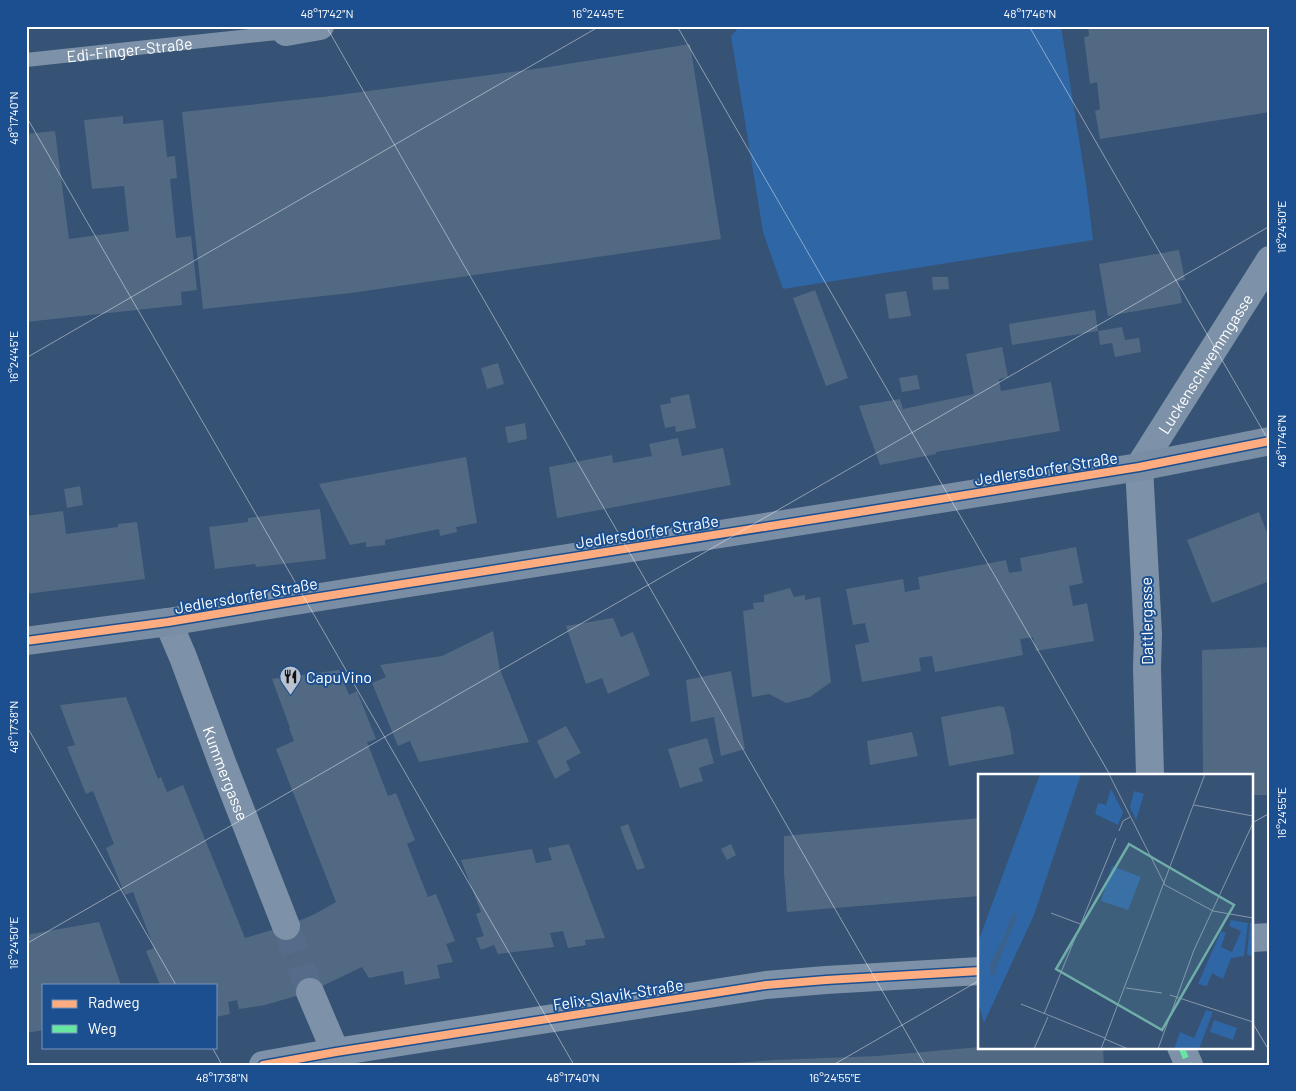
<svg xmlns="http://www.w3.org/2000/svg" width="1296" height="1091" viewBox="0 0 1296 1091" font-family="Barlow,sans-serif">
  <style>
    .green { fill: #2f66a5 }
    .building { fill: #526984 }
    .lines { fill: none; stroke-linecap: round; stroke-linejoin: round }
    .street-tunnel { stroke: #546c89; stroke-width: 28; stroke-dasharray: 28 14; stroke-linecap: butt }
    .lane { stroke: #7d92a8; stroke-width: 14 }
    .street { stroke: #7d92a8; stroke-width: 28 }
    .secondary { stroke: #798da4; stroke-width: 28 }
    .quiet { stroke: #66e7a1; stroke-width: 6; stroke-dasharray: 12 6; stroke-linecap: butt }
    .cycleway-casing { stroke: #1b4f8f; stroke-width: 11 }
    .cycleway { stroke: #ffac80; stroke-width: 8 }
    .ticks { fill: none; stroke: #fff; stroke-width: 1; stroke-opacity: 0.45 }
    .labels { text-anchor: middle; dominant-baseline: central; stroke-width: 4; stroke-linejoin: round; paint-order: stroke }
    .street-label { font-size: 16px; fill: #fff; stroke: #1b4f8f }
    .poi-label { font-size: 16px; fill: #fff; stroke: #1b4f8f; text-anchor: start }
    .inset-road { fill: none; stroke: #8697ac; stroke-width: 1 }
    .view { fill: #6fada8; fill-opacity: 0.15; stroke: #6fada8; stroke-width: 2.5 }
    .inset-edge { fill: none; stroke: #fff; stroke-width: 2.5 }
    .neatline { fill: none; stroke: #fff; stroke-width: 2 }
    .ticks-label { font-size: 12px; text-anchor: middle; fill: #fff }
  </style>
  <rect width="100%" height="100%" fill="#365274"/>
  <polygon class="green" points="740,26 1061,26 1086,183 1093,240 783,289 763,232 731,36"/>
  <g class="building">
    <polygon points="1088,26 1270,26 1270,112 1100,139 1095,111 1100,109 1097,82 1090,84 1084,37 1089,36"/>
    <polygon points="690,44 721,239 351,293 203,309 182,112 323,97 549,67"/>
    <polygon points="123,116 123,124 163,120 167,157 175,156 177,178 170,179 176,238 191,236 197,290 181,292 182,305 26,322 26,134 55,131 69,239 129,231 124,186 92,189 84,120"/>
    <polygon points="1179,250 1185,280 1178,281 1182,303 1108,316 1099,264"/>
    <polygon points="932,277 948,277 949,289 933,290"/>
    <polygon points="815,290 848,378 826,386 793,298"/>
    <polygon points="906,291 911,316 889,319 885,294"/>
    <polygon points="1095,310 1098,331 1012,345 1009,324"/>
    <polygon points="1122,327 1125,340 1139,338 1141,352 1115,357 1112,343 1100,345 1098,331"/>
    <polygon points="1002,347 1008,377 999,379 1001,391 1051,382 1060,431 936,452 936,454 880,465 859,406 900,399 903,409 974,394 966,354"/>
    <polygon points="498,363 504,384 487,389 481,368"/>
    <polygon points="917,375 920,389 902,392 899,378"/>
    <polygon points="689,394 696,428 676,432 675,426 665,428 660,405 671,403 670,398"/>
    <polygon points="525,423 527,439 508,443 505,427"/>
    <polygon points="678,438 682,456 723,448 731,485 557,518 549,467 612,455 613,463 652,456 649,444"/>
    <polygon points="466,457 477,523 456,527 457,532 440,536 439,529 385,540 385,545 366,547 366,542 350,545 319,484"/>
    <polygon points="80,486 83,505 67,508 64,489"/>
    <polygon points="320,509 326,559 256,567 255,564 215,569 209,527 248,522 248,518"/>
    <polygon points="63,511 66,534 118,527 118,524 137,522 145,579 26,594 26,516"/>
    <polygon points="1259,512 1270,540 1270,581 1212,603 1187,540"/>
    <polygon points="1076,547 1083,583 1069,586 1073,606 1087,603 1094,641 1036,651 1033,637 1027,638 1020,639 1023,655 935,672 932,656 919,658 921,671 862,682 855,645 869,642 865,623 853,625 846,589 903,579 905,592 920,589 918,577 1006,560 1009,573 1022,571 1020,558"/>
    <polygon points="790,588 794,597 805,595 805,600 820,597 831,682 810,697 786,703 769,694 752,697 743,611 754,609 753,603 764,602 764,595"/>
    <polygon points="613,618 621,637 633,632 650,675 608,694 602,678 586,684 566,626"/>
    <polygon points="493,631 500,670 529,742 419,762 410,741 398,746 372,683 386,677 380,665 442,656"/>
    <polygon points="1270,647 1270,795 1252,795 1252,775 1203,775 1202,650"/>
    <polygon points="339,670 349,695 357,691 376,739 367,742 388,796 396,793 415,840 407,844 428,897 436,894 455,941 446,944 453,962 437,965 440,978 405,985 403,971 369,978 362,967 310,992 265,1005 239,1009 237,1000 228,1002 230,1014 216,1017 216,985 160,985 146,951 154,948 133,892 125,895 106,848 114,844 93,791 86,794 67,747 75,745 60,705 126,697 158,779 161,777 167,792 183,785 245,938 286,926 313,915 336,902 276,749 294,741 289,728 290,728 272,679"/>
    <polygon points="731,671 745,749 721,756 714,717 691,722 686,680"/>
    <polygon points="999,706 1004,707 1010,730 1014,754 949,766 941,717"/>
    <polygon points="566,726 581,753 566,761 570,770 555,779 537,741"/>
    <polygon points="912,732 918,756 870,765 867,741"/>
    <polygon points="707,738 714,763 699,768 703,781 680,788 668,749"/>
    <polygon points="980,818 980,896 787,912 784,873 784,836"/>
    <polygon points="628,824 645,868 637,870 620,827"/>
    <polygon points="569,844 605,938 585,940 586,945 568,948 563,931 550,933 554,947 498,954 494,945 481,950 476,938 484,936 476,914 481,912 461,860 532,849 536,863 552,860 548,848"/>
    <polygon points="731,844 736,855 727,860 721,849"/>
    <polygon points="99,922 121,985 44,985 44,1030 26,1033 26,935"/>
    <polygon points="980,1047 1103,1047 1104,1065 735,1065 735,1063 774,1060 877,1056"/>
  </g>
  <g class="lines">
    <polyline class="street-tunnel" points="286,926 310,992"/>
    <path class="lane" id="s1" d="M 26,60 L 286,32"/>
    <g class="street">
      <polyline points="286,32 320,26"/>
      <path id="s2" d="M 168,622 L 183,657 L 223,765 L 286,926"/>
      <path id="s3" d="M 1150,775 L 1147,668 L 1148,634 L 1139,467 L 1270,260"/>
      <polyline points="1252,938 1270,937"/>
      <polyline points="310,992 341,1065"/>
      <polyline points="1181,1047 1189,1065"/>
      <polyline points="263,1065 336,1052 766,985 826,980 980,971"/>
    </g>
    <polyline class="secondary" points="26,641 168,622 282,603 847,514 1139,467 1270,441"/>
    <polyline class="quiet" points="1181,1047 1189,1065"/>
    <defs>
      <g id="cycleway">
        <polyline points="26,641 168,622 282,603 847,514 1139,467 1270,441"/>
        <polyline points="263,1065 336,1052 766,985 826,980 980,971"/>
      </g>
    </defs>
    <use href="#cycleway" class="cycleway-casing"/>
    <use href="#cycleway" class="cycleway"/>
  </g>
  <path class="ticks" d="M 326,26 L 925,1065M 677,26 L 1110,775M 1029,26 L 1270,443M 26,116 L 574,1065M 26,358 L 600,26M 26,725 L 176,985M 1252,823 L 1270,813M 26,944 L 1270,226M 1252,1022 L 1270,1052M 212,1047 L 222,1065M 833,1065 L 980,980"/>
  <defs>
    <symbol id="restaurant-pin" viewBox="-11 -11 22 30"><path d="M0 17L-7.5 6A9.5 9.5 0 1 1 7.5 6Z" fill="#b9c2ce" stroke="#1b4f8f"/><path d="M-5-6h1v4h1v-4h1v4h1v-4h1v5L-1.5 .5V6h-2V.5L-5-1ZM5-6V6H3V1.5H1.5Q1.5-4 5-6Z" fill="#111"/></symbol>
  </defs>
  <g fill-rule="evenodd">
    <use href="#restaurant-pin" x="278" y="664" width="25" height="34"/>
  </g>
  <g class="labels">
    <g class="street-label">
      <text stroke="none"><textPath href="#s1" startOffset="104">Edi-Finger-Straße</textPath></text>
      <text stroke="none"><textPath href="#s3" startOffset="431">Luckenschwemmgasse</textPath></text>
      <text transform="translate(1046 468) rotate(-9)">Jedlersdorfer Straße</text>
      <text transform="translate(647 531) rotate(-9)">Jedlersdorfer Straße</text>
      <text transform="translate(246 595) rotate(-10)">Jedlersdorfer Straße</text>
      <text transform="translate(1146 621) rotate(-91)">Dattlergasse</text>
      <text stroke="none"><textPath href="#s2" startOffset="162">Kummergasse</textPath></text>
      <text transform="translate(618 994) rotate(-9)">Felix-Slavik-Straße</text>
    </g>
    <g class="poi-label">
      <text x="306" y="676">CapuVino</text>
    </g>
  </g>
  <g transform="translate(978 774)">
    <rect width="275" height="275" fill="#365274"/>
    <path d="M 62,0 L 103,0 L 56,141 L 6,249 L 0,228 L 0,168 ZM 133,15 L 145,38 L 140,51 L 117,40 L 120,29 L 128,31 ZM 156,17 L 166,20 L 158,46 L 152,33 ZM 134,92 L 163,103 L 150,136 L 123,127 ZM 253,146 L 270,149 L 266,182 L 253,184 L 245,205 L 234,199 L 229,212 L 220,210 L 243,157 L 248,159 L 243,173 L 254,178 L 263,157 L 251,152 ZM 272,149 L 275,149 L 275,182 L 269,181 ZM 228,236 L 235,238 L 221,275 L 196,275 L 202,258 L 216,264 ZM 236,246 L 259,254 L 255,266 L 232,258 Z" fill="#2f66a5"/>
    <path d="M 40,139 L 16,201 L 13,202 L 12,191 L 16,181 L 26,164 L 33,142 Z" fill="#3b618d"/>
    <path class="inset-road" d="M 131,0 L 187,111M 216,31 L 275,42M 141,57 L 145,47 L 152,43M 187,111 L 235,137 L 275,144M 73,139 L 105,151M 148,214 L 184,219M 192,221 L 275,248M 43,230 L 127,264M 66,240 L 138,64M 127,265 L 150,275M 56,275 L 70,243M 123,275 L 227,0M 180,275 L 216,176 L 275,49"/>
    <path class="view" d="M 151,70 L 256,131 L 184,256 L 78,195 Z"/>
    <rect width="275" height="275" class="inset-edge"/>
  </g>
  <rect width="1296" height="1091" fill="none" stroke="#1b4f8f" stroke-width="55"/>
  <rect x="42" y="984" width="175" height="65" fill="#1b4f8f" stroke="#7695bc"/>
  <rect x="52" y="1000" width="25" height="8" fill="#ffac80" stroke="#7695bc"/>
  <text x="88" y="1008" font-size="15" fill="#ffffff">Radweg</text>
  <rect x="52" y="1025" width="25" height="8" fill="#66e7a1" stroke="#7695bc"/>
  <text x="88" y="1034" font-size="15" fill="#ffffff">Weg</text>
  <rect x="28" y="28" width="1240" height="1036" class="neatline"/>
  <g class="ticks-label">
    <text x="327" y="18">48°17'42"N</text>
    <text x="598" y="18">16°24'45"E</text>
    <text x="1030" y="18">48°17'46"N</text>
    <text transform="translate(14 118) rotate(-90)" y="4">48°17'40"N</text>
    <text transform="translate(1282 227) rotate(-90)" y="4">16°24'50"E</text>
    <text transform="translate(14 357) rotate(-90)" y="4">16°24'45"E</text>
    <text transform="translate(1282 441) rotate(-90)" y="4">48°17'46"N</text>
    <text transform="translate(14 727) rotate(-90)" y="4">48°17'38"N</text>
    <text transform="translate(1282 813) rotate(-90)" y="4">16°24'55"E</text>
    <text transform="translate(14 943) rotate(-90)" y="4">16°24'50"E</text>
    <text x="222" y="1082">48°17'38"N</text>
    <text x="573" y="1082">48°17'40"N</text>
    <text x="835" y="1082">16°24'55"E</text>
  </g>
</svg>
